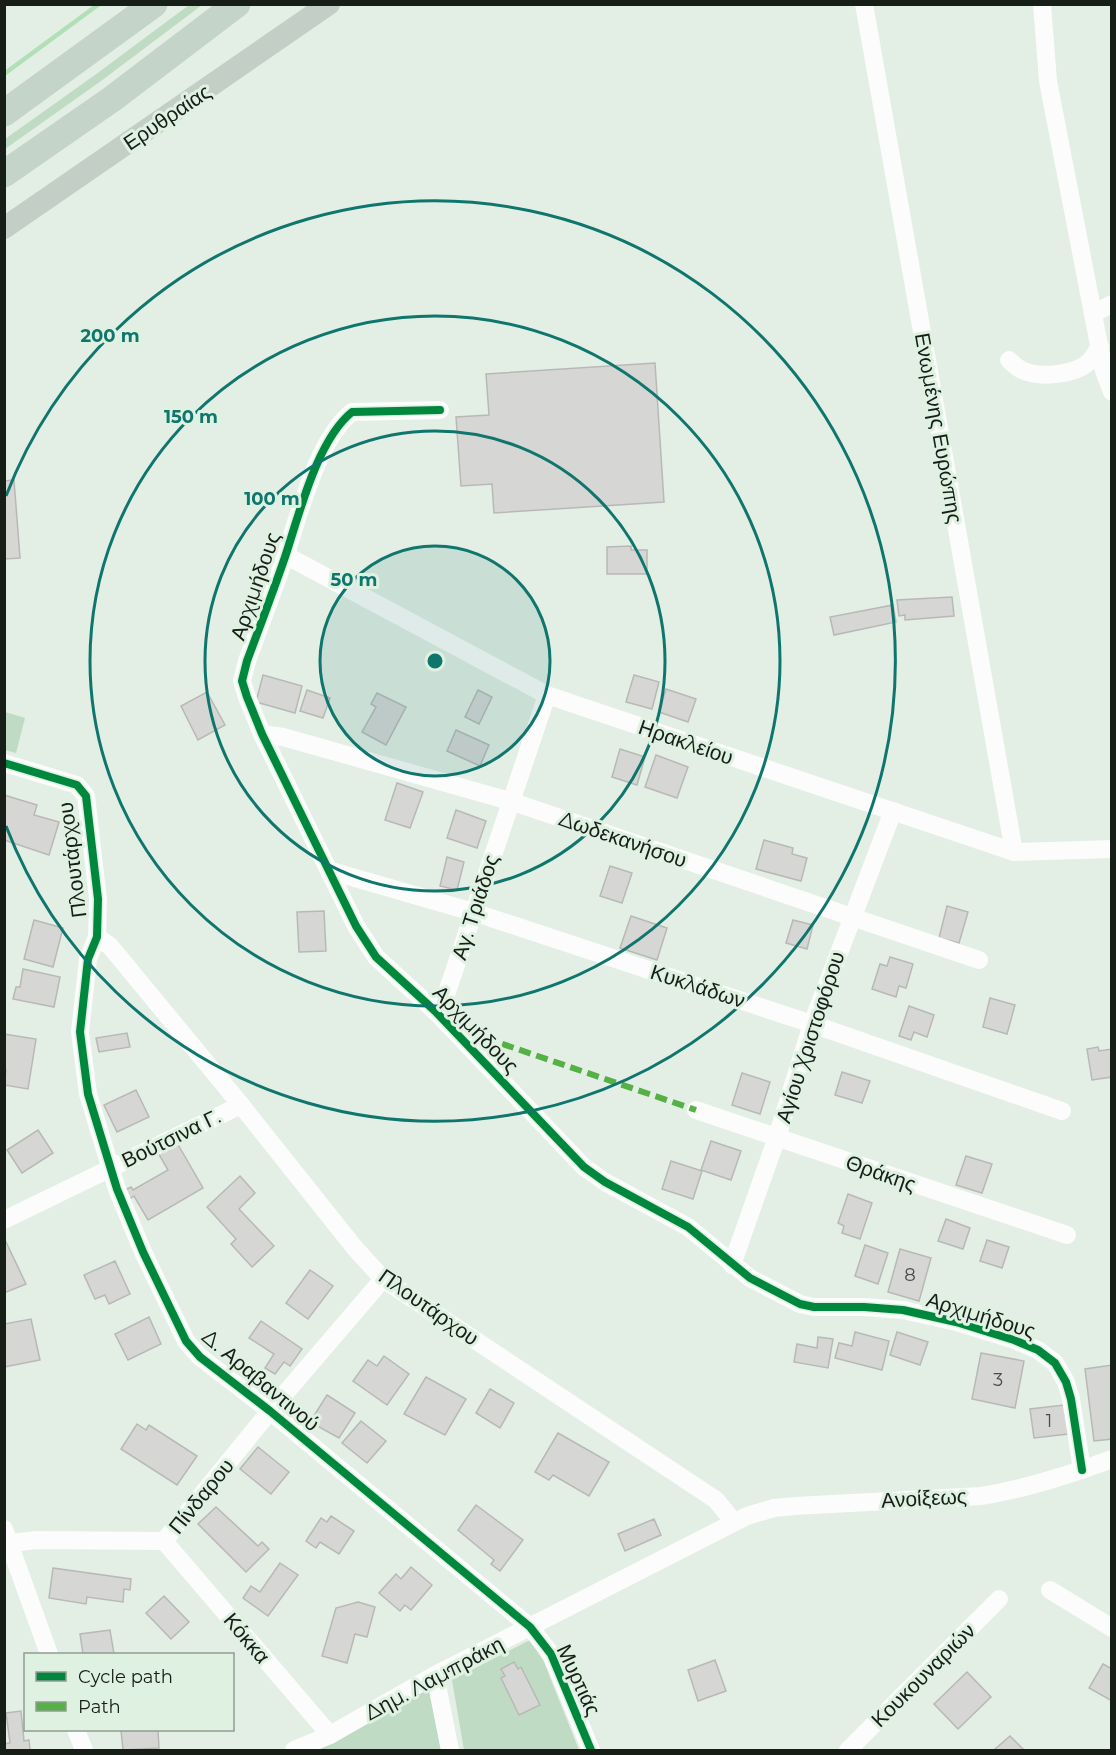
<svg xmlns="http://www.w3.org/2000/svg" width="1116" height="1755" viewBox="0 0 1116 1755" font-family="Montserrat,sans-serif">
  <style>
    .green { fill: #c0dbc3 }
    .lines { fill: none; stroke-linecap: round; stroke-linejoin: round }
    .stream { stroke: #b1dfb7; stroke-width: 4.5 }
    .building { fill: #d6d7d5; stroke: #b8b9b7; stroke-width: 1.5 }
    .minor { stroke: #fbfcfb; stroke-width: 18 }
    .major { stroke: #c3cec6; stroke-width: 22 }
    .highway { stroke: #c5d4c9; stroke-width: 27 }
    .quiet { stroke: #55b145; stroke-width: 6; stroke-dasharray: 12 6; stroke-linecap: butt }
    .cycleway-casing { stroke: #dff2e1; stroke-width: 11 }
    .cycleway { stroke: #00873e; stroke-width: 8 }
    .ring { fill: none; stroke: #0f766e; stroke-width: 3 }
    .labels { text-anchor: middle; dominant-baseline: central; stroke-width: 6; stroke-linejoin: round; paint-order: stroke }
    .number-label { font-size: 18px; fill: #494e49 }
    .street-label { font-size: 21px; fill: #171e18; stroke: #dff2e1 }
    .centre { fill: #0f766e; stroke: #dff2e1; stroke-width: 3 }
    .ring-label { font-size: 18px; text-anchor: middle; font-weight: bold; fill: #0f766e; stroke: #dff2e1; stroke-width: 6; stroke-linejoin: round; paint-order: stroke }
  </style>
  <rect width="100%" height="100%" fill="#e3eee4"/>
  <g class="green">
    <polygon points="189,5 202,5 101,81 5,149 5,139 95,75"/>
    <polygon points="5,712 25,718 16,753 5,750"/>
    <polygon points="530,1640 544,1662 579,1750 464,1750 452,1680"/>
    <polygon points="429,1688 441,1750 321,1750 322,1747"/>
  </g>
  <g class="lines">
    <polyline class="stream" points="4,74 99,4"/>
  </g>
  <g class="building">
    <polygon points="655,363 664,502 494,513 492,484 461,486 456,417 489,415 486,374"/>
    <polygon points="14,480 20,558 4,559 4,481"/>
    <polygon points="631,546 631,550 647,550 647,574 607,574 607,547"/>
    <polygon points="952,597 954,616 905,620 905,615 899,616 897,600"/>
    <polygon points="893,605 896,622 834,635 830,617"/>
    <polygon points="263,675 302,686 295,713 256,702"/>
    <polygon points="634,675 659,682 652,709 626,702"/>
    <polygon points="666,689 696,699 688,722 659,712"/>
    <polygon points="307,690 330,698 323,718 300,711"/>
    <polygon points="478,690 492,697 479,724 465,717"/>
    <polygon points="207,692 225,725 198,740 181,706"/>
    <polygon points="377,693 406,707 386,745 362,732 376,707 371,704"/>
    <polygon points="456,730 489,745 480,766 447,751"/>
    <polygon points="620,749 645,757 637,785 612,777"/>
    <polygon points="656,755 688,767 677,798 645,787"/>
    <polygon points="397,783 423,792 410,828 385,820"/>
    <polygon points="4,795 37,805 34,815 59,822 49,855 4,840"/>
    <polygon points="456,810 486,821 477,848 447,838"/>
    <polygon points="764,840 793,848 792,854 807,858 801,881 756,869"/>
    <polygon points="447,857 464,862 457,890 440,886"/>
    <polygon points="610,866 632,873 622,903 600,896"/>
    <polygon points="947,906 968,912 959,943 939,938"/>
    <polygon points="324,911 326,951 299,952 297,912"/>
    <polygon points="631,916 667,928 657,960 620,948"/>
    <polygon points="34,920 63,928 53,967 24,959"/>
    <polygon points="793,920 813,925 807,949 786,943"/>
    <polygon points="890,957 913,964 906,988 899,986 896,997 872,989 880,964 887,966"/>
    <polygon points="23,969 60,977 54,1007 13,999 16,987 20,987"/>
    <polygon points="990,998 1015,1005 1007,1034 983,1027"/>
    <polygon points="909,1006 934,1015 927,1037 914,1032 911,1040 899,1036"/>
    <polygon points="127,1033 130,1047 99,1052 96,1038"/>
    <polygon points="4,1034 36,1039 28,1089 4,1085 6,1070 4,1069"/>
    <polygon points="1098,1047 1099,1051 1112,1049 1112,1077 1092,1080 1087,1049"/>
    <polygon points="842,1072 870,1081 862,1103 835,1095"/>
    <polygon points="742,1073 770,1082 760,1114 732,1105"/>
    <polygon points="136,1090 149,1117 117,1132 104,1105"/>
    <polygon points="38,1130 53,1153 22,1173 7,1150"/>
    <polygon points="176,1141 203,1188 148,1220 134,1196 128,1200 123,1191 131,1187 133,1190 168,1170 157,1151"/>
    <polygon points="711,1141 741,1151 731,1180 701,1170"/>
    <polygon points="966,1156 992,1164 982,1193 956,1185"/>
    <polygon points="671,1161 702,1171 693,1199 662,1189"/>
    <polygon points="240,1176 255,1193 239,1209 274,1246 252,1267 231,1244 236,1239 207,1207"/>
    <polygon points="848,1194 872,1203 860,1239 842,1233 844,1226 838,1223"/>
    <polygon points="946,1219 970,1228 963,1249 938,1241"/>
    <polygon points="987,1240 1009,1247 1002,1268 980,1261"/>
    <polygon points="6,1242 26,1284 4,1293 4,1243"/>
    <polygon points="865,1245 888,1253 878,1284 855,1276"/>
    <polygon points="900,1249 931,1258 919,1301 888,1292"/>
    <polygon points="115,1261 130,1294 109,1304 105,1295 95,1299 84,1275"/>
    <polygon points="310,1270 333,1286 308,1319 286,1303"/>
    <polygon points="149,1317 161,1344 128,1360 115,1334"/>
    <polygon points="31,1319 40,1360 4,1367 4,1324"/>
    <polygon points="261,1321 302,1349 290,1366 284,1362 275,1374 265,1368 274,1354 249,1338"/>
    <polygon points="855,1332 889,1341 882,1370 835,1358 839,1343 852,1346"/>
    <polygon points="897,1332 928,1342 920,1365 890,1355"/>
    <polygon points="818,1337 833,1339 828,1368 794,1362 797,1344 817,1348"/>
    <polygon points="981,1353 1024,1361 1015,1408 972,1399"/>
    <polygon points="384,1356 409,1374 387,1405 353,1381 368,1360 377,1366"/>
    <polygon points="1112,1365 1112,1439 1094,1441 1085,1369"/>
    <polygon points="426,1377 466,1399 445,1435 404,1414"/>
    <polygon points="490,1389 514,1403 500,1428 476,1413"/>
    <polygon points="327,1395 355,1413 339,1438 310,1422"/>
    <polygon points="1064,1405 1068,1434 1034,1438 1030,1409"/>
    <polygon points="361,1421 386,1441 367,1463 342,1443"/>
    <polygon points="137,1424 146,1430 149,1425 197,1456 177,1485 121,1449"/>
    <polygon points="558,1433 609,1462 589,1496 553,1475 549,1480 535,1472"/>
    <polygon points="258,1447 289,1472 271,1494 240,1469"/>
    <polygon points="476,1505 523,1540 500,1571 491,1564 494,1560 458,1530"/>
    <polygon points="216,1507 258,1546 262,1542 269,1549 246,1572 198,1524"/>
    <polygon points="331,1516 354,1531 339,1554 320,1542 316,1548 306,1541 321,1518 327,1522"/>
    <polygon points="654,1519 661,1535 625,1551 618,1534"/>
    <polygon points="280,1563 298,1575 268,1616 243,1598 251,1586 260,1592"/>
    <polygon points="411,1567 432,1585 411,1610 405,1605 400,1611 379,1593 396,1574 401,1579"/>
    <polygon points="53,1568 131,1579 130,1590 124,1589 123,1602 87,1597 86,1604 49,1598"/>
    <polygon points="164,1596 189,1622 171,1639 146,1613"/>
    <polygon points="358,1602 375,1607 367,1637 355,1634 347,1663 322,1656 336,1608"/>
    <polygon points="110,1630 114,1654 83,1654 80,1634"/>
    <polygon points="715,1660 726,1691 698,1701 688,1670"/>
    <polygon points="514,1662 518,1669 521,1667 540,1705 519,1715 501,1678 505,1676 501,1669"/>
    <polygon points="1103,1664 1112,1669 1112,1701 1089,1688"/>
    <polygon points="967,1672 991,1697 958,1729 934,1704"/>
    <polygon points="21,1711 24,1741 29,1740 30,1750 4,1750 4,1744 10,1743 6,1713"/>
    <polygon points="121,1730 158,1730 159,1748 123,1750"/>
    <polygon points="1010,1736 1024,1750 994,1750"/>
  </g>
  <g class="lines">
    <g class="minor">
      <polyline points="864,4 1014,852"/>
      <polyline points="1042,4 1048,81 1104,371 1112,392"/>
      <polyline points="1094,313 1112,304"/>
      <path d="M 1009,360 C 1012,363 1016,367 1020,369 C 1038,379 1074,375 1089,362 C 1094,357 1096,352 1100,346"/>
      <path d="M 440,410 L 352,412 C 317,440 299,515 285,557 C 273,592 260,626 247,661 L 242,681 L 247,697 L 262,734 L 356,926 L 376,957 L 435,1011 L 584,1167 L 605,1182 L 688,1227 L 750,1278 L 800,1304 L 814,1307 L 864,1307 L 903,1310 L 956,1322 L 1014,1340 L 1038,1350 L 1055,1363 L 1066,1382 L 1071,1399 L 1082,1470"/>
      <polyline points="285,555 547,695 1014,852 1112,849"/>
      <polyline points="262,734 283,737 510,801 979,960"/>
      <polyline points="4,763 77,785 86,796 98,899 97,937 88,959 80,1032 88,1094 117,1189 143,1252 186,1341 200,1357 270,1411 530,1627 551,1654 591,1750"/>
      <polyline points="331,871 473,912 812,1024 1062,1111"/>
      <polyline points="97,937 110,946 241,1105 354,1247 383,1279 716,1500 733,1521"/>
      <polyline points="435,1011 445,998 547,695"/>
      <polyline points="696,1110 1067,1235"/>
      <polyline points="4,1220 241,1105"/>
      <polyline points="732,1265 777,1137 812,1024 893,811"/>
      <polyline points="4,1529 49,1654"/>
      <polyline points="164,1541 270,1411 383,1279"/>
      <polyline points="164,1541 330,1735"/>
      <polyline points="4,1544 36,1540 164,1541"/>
      <polyline points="1050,1590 1112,1628"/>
      <polyline points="435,1675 450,1750"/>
      <polyline points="76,1730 84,1750"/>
      <path d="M 294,1750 L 330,1735 L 435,1675 L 747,1516 L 774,1508 L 795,1506 L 981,1496 C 1026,1489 1069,1475 1112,1459"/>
      <polyline points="848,1750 999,1599"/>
    </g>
    <polyline class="major" points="4,228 329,4"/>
    <g class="highway">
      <polyline points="4,113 154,4"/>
      <polyline points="4,174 112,99 237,4"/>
    </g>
    <polyline class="quiet" points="469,1046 485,1038 696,1110"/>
    <defs>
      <g id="cycleway">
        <path d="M 440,410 L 352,412 C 317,440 299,515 285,557 C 273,592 260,626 247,661 L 242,681 L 247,697 L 262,734 L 356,926 L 376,957 L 435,1011 L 584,1167 L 605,1182 L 688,1227 L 750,1278 L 800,1304 L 814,1307 L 864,1307 L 903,1310 L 956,1322 L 1014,1340 L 1038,1350 L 1055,1363 L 1066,1382 L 1071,1399 L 1082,1470"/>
        <polyline points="4,763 77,785 86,796 98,899 97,937 88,959 80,1032 88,1094 117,1189 143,1252 186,1341 200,1357 270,1411 530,1627 551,1654 591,1750"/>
      </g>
    </defs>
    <use href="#cycleway" class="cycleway-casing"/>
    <use href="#cycleway" class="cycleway"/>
  </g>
  <circle cx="435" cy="661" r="115" fill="#0f766e" fill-opacity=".12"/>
  <g class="ring">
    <circle cx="435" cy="661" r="115"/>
    <circle cx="435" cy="661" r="230"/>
    <circle cx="435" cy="661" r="345"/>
    <path d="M6 496A460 460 0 1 1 6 826"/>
  </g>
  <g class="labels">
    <g class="number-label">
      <text x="910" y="1275">8</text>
      <text x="998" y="1380">3</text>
      <text x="1049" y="1421">1</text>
    </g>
    <g class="street-label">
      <text transform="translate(167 117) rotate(-34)">Ερυθραίας</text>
      <text transform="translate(939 428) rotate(80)">Ενωμένης Ευρώπης</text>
      <text transform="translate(255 586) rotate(-71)">Αρχιμήδους</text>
      <text transform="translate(686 742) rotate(19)">Ηρακλείου</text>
      <text transform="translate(623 839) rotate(19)">Δωδεκανήσου</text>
      <text transform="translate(72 860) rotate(-97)">Πλουτάρχου</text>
      <text transform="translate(475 907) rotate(-72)">Αγ. Τριάδος</text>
      <text transform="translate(698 986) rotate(18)">Κυκλάδων</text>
      <text transform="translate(476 1029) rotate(46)">Αρχιμήδους</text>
      <text transform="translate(810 1037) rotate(-72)">Αγίου Χριστοφόρου</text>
      <text transform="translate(171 1138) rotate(-26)">Βούτσινα Γ.</text>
      <text transform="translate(881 1173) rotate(19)">Θράκης</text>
      <text transform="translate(429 1307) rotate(35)">Πλουτάρχου</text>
      <text transform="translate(981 1315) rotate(17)">Αρχιμήδους</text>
      <text transform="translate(261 1380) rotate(40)">Δ. Αραβαντινού</text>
      <text transform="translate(201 1496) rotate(-51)">Πίνδαρου</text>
      <text transform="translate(924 1498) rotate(-3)">Ανοίξεως</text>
      <text transform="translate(247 1638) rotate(50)">Κόκκα</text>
      <text transform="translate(923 1675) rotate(-45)">Κουκουναριών</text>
      <text transform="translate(434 1678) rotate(-28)">Δημ. Λαμπράκη</text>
      <text transform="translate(579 1680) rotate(65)">Μυρτιάς</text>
    </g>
  </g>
  <circle cx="435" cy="661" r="9" class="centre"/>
  <g class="ring-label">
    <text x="110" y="342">200 m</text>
    <text x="191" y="423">150 m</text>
    <text x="272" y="505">100 m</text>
    <text x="354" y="586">50 m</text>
  </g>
  <rect width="1116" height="1755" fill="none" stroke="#171e18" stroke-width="12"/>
  <rect x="24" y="1653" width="210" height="78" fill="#dff2e1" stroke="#8f9d91" stroke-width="1.5"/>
  <rect x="36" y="1672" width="30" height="9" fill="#00873e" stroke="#8f9d91" stroke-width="1.5"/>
  <text x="78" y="1683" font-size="18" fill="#171e18">Cycle path</text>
  <rect x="36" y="1702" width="30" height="9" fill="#55b145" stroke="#8f9d91" stroke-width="1.5"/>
  <text x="78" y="1713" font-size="18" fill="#171e18">Path</text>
</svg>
